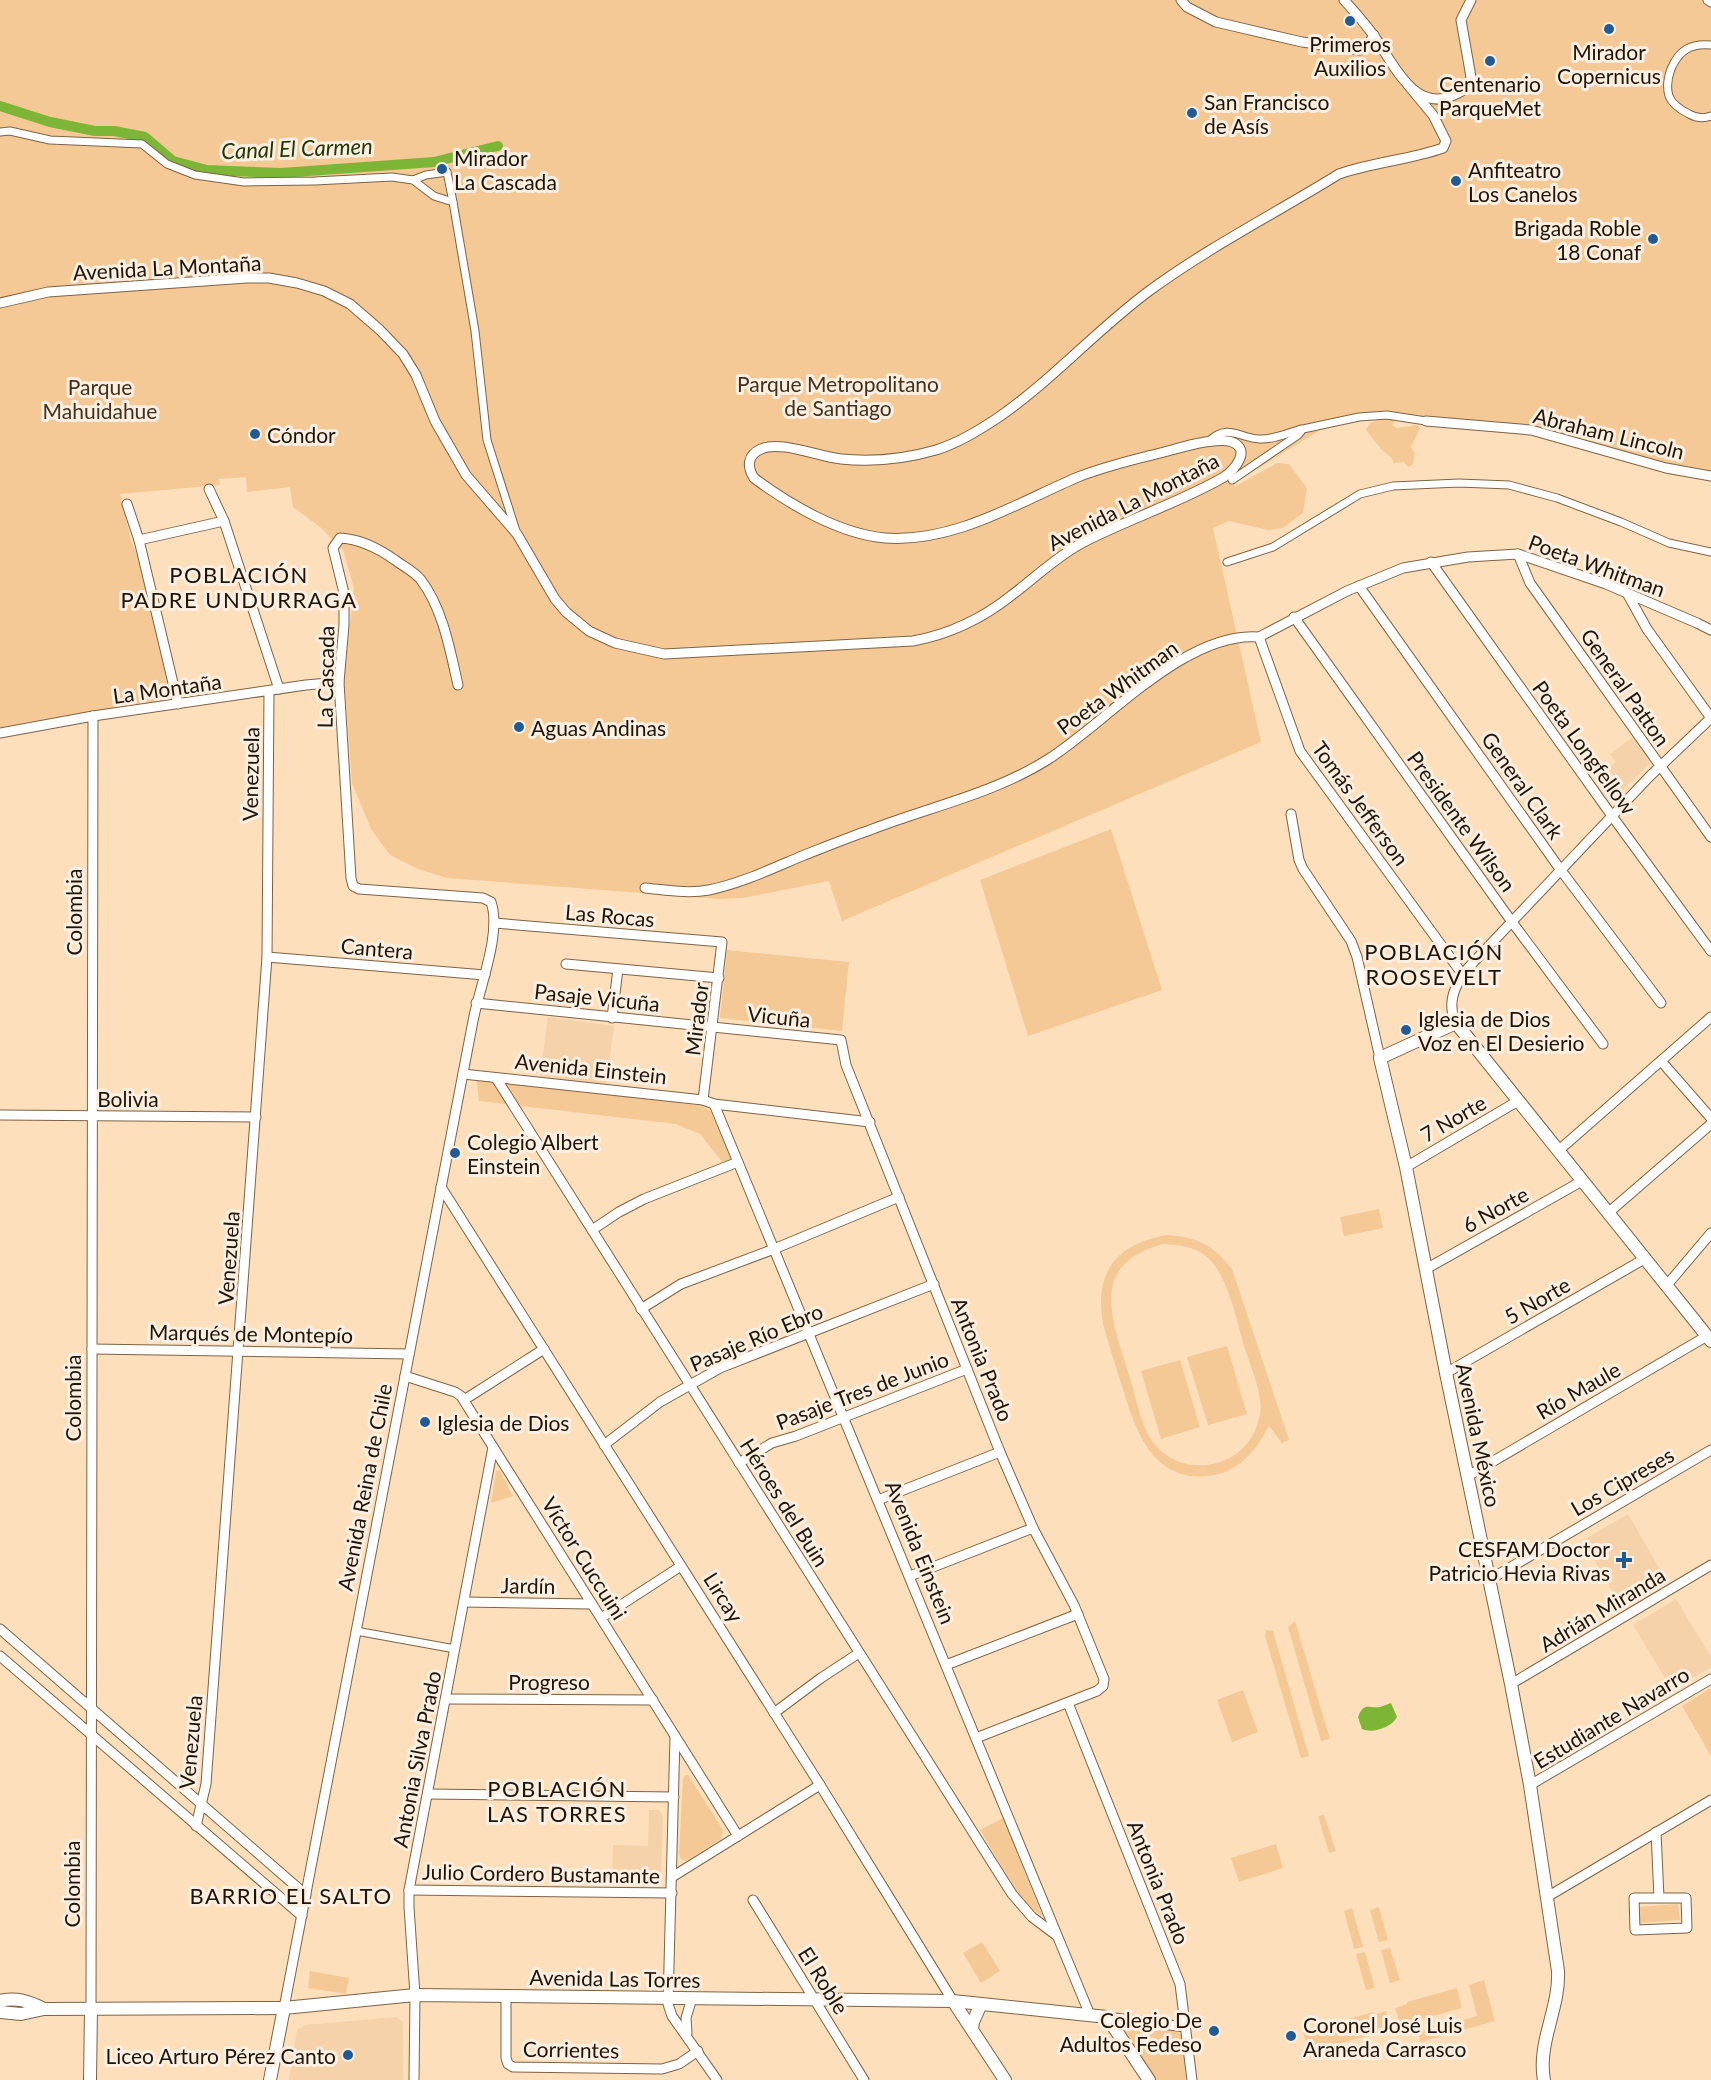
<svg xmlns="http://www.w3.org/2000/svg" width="1711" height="2080" viewBox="0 0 1711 2080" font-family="Lato,sans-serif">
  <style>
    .built { fill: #f5d2aa }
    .green { fill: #f5c996; fill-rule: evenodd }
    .water { fill: #7db637 }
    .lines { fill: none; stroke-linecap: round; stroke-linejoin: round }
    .canal { stroke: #7db637; stroke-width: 10 }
    .pedestrian-casing { stroke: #7d6344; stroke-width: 9 }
    .minor-casing { stroke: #7d6344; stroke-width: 11 }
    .tertiary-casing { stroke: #7d6344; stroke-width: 14 }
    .pedestrian { stroke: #fff; stroke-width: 7 }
    .minor { stroke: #fff; stroke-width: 9 }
    .tertiary { stroke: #fff; stroke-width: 12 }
    .poi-dot { fill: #225b93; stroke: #fbefe2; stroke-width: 2 }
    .labels { text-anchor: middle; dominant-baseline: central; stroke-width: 6; stroke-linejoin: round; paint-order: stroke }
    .poi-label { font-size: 21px; fill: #1e1408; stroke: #fbefe2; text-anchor: start }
    .street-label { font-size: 21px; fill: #1e1408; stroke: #fbefe2 }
    .park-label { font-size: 21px; fill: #42311e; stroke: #fbefe2 }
    .water-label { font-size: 22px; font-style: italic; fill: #213704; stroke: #fbefe2 }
    .neighbourhood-label { font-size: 22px; letter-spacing: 1.5px; fill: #1e1408; stroke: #fbefe2 }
  </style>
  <rect width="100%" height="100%" fill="#fddfbc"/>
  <g class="built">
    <polygon points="1634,736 1653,760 1611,801 1596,778 1616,762 1610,754"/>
    <polygon points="548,1017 614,1026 606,1086 540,1076"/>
    <polygon points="1628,1514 1666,1580 1621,1606 1583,1540"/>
    <polygon points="1676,1599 1711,1657 1711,1667 1672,1690 1633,1625"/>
    <polygon points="649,1810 659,1810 663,1816 661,1881 656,1884 612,1882 613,1845 648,1846"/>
    <polygon points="397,2017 403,2022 403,2080 289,2080 297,2030 305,2025"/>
  </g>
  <g class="green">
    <polygon points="0,0 1711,0 1711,471 1658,462 1531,427 1457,422 1389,411 1338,419 1236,482 1234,487 1277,463 1289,464 1307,488 1303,513 1283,528 1268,530 1229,521 1213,528 1261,742 842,921 829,881 743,898 719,899 447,878 418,869 390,855 371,829 352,783 344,676 354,588 343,550 320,527 293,507 290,487 247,492 246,477 219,479 220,485 120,494 131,540 141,565 173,699 0,729"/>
    <polygon points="1381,418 1391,418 1395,421 1392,425 1397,428 1417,425 1420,428 1411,447 1415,454 1413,464 1408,467 1404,462 1393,463 1392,458 1381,449 1366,430 1369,424"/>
    <polygon points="1111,829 1162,990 1028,1036 980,880"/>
    <polygon points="727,950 849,962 842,1031 720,1018"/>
    <polygon points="476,1077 703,1106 711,1112 732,1159 723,1163 700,1134 676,1124 479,1101"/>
    <polygon points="1379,1209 1383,1228 1344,1236 1340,1217"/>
    <path d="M 1167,1235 C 1197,1237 1213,1245 1232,1269 L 1289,1440 L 1282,1443 L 1269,1426 C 1255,1452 1239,1472 1208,1476 C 1152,1482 1135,1429 1122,1386 C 1115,1365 1109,1345 1103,1324 C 1094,1273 1115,1244 1167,1235 ZM 1163,1244 C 1178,1245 1194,1246 1206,1256 C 1229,1275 1237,1324 1246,1352 C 1251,1367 1258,1384 1260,1400 C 1261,1406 1261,1412 1259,1418 C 1250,1465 1189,1482 1156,1446 C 1141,1429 1137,1400 1130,1378 C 1114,1324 1085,1265 1163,1244 Z"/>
    <polygon points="1227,1346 1247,1414 1208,1425 1187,1357"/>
    <polygon points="1180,1360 1200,1427 1161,1439 1141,1371"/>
    <polygon points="496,1471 500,1471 513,1496 491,1503"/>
    <polygon points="1295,1621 1330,1739 1321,1741 1288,1627"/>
    <polygon points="1266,1630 1273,1631 1309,1756 1301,1758 1265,1636"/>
    <polygon points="1711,1688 1711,1756 1682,1706"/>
    <polygon points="1243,1690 1258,1732 1232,1742 1217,1700"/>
    <polygon points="685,1775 688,1775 723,1830 721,1839 686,1861 681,1859 679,1854 683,1780"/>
    <polygon points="1324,1815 1336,1851 1329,1853 1318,1816"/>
    <polygon points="1003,1818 1043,1917 1024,1903 980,1830"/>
    <polygon points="1276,1844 1283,1868 1239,1882 1231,1858"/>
    <polygon points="1678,1904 1680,1920 1639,1923 1638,1907"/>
    <polygon points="1379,1907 1388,1940 1379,1942 1370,1910"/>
    <polygon points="1352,1908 1363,1947 1354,1949 1344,1911"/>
    <polygon points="982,1942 1000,1971 981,1983 963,1953"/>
    <polygon points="1390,1948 1400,1980 1390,1983 1381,1950"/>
    <polygon points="1365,1952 1375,1988 1366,1990 1356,1954"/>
    <polygon points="310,1971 349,1978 346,1994 308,1988"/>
    <polygon points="1484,1980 1495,2021 1421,2042 1418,2033 1477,2016 1469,1985"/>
    <polygon points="1457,1988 1462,2008 1400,2025 1395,2008 1407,2004 1407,2002"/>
    <polygon points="1386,2011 1391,2029 1309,2052 1303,2032 1373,2012 1374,2015"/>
    <polygon points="1123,2024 1175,2031 1180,2033 1182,2038 1186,2080 1154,2080 1122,2029"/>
  </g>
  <path class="water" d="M 1391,1703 L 1397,1717 C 1392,1727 1373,1734 1362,1729 L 1358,1717 C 1364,1701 1369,1709 1380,1707 C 1384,1706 1387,1704 1391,1703 Z"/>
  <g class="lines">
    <polyline class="canal" points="0,106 50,122 95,131 114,131 145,137 173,161 207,170 281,173 434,162 498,146"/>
    <defs>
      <g id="pedestrian">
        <path d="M 1711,45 C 1691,43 1679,50 1671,69 C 1668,77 1666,86 1669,96 C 1672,104 1681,110 1689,114 C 1696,118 1703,119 1711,116"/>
        <polyline points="0,132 10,131 50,140 142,144 167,164 195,175 244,182 315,181 392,177 413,180 434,196 453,202 475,331 487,440 516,531"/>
        <polyline points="413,180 426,175 447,172 453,202"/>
        <path d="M 1209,441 C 1228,423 1239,438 1259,439 C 1273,440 1288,433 1301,429"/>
        <polyline points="1232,480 1298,435 1303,429 1359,417 1387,415 1426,421"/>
        <polyline points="1227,562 1273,547 1360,494 1393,486 1459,483 1509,485 1557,498 1621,522 1669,543 1711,552"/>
        <polyline points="356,1631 455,1649"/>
      </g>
      <g id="minor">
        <polyline points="1181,0 1187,7 1216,22 1302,42 1360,50 1367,47 1374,35"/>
        <path d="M 1344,0 C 1353,10 1363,21 1371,32 C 1391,57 1412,115 1454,95 C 1463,91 1469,88 1471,77 L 1461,20 L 1471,0"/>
        <polyline points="1708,0 1711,2"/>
        <path d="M 0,303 L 48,292 L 247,278 L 269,278 L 297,283 L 324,291 L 350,304 L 380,330 L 403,354 L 416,375 L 435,421 L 466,475 L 517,534 L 555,599 L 566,612 L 589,631 L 615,643 L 664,654 L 913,641 C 951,634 982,619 1012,595 C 1036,577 1056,557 1082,543 C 1128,519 1179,503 1224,477 C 1234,470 1252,450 1232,442 C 1224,439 1214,441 1205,442 C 1186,445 1167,452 1148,456 C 1124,462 1101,468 1078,477 C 1017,503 954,543 885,538 C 840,534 790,505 754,478 C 747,467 747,455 761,449 C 781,440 819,457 841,459 C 872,462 905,459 936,450 C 958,443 976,432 996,419 C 1052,381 1095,331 1149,291 C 1209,247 1276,213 1339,174 C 1373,162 1409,160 1443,148 L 1446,141 L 1433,115 L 1408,85"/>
        <polyline points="1426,421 1531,430 1666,468 1711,476"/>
        <polyline points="209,489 224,521 279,689"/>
        <polyline points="127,504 139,540 178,704"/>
        <polyline points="139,540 224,521"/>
        <polyline points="1518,554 1530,583 1711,837"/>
        <polyline points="1431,562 1612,816 1711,951"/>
        <polyline points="1359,586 1560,869 1661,1003"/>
        <polyline points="1627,593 1647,629 1711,718"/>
        <polyline points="1294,617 1512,922 1603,1044"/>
        <polyline points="1259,637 1300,751 1463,975"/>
        <polyline points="0,733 93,716 306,685 339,682"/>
        <polyline points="1291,814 1299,860 1303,869 1351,941 1357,957 1380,1058"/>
        <path d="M 645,888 C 666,890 688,894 709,890 C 742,883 771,869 802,856 C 825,847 847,838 870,830 C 929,807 993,794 1047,760 C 1106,723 1185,631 1259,637 L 1347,591 L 1403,568 L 1468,557 L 1518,554 L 1606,584 L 1697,623 L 1711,630"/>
        <polyline points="494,923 722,942 703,1100"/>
        <polyline points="267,957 485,975"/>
        <polyline points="566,964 719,978"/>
        <polyline points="476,1003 841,1040 846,1065 1000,1452 1033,1528 1074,1605 1104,1679 1103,1686 1097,1691 976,1738"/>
        <polyline points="612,1018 618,969"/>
        <path d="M 1456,1023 C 1446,1003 1455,984 1468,968 L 1649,777 L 1711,718"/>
        <polyline points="1661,1061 1711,1118"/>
        <polyline points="463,1074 703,1100 714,1104 870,1122"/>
        <polyline points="496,1078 1012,1894 1032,1917 1056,1935"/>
        <polyline points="714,1104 1090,2015"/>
        <polyline points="0,1115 256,1117"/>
        <polyline points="1558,1151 1711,1017"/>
        <polyline points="1406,1167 1518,1101"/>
        <polyline points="441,1187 820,1785 953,2001"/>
        <polyline points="1608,1213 1711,1124"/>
        <polyline points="592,1230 619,1212 644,1199 738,1162"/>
        <polyline points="1426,1269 1582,1181"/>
        <polyline points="1667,1285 1711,1233"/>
        <polyline points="641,1309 681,1284 774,1249 899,1197"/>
        <polyline points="92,1349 409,1354"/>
        <polyline points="1446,1373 1646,1258"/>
        <polyline points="405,1376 455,1392 461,1396 738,1836"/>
        <polyline points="464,1400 544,1349"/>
        <polyline points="604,1445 660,1402 720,1368 934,1284"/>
        <polyline points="739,1463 772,1443 796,1436 967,1369"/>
        <polyline points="1468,1476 1707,1336"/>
        <polyline points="878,1500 1000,1452"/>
        <polyline points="910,1576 1033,1528"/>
        <polyline points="1489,1580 1711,1450"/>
        <polyline points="464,1602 592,1604"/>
        <polyline points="601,1618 681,1566"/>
        <polyline points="0,1629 306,1895"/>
        <polyline points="0,1656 302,1916"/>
        <polyline points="946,1665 1078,1614"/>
        <polyline points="1511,1684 1711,1565"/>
        <polyline points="446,1699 653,1700"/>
        <polyline points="1068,1703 1180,1984 1192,2080"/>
        <polyline points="774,1713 821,1678 859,1653"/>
        <polyline points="675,1736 668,2004 672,2016 717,2080"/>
        <polyline points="1530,1785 1711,1679"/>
        <polyline points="428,1794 674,1797"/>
        <polyline points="196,1826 206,1784 267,957 269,691"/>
        <polyline points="1656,1832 1659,1898 1634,1898 1635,1930 1687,1928 1686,1898 1659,1898"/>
        <polyline points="672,1877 820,1785"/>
        <polyline points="409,1890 672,1893"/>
        <polyline points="1547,1897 1711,1800"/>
        <polyline points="753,1900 864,2080"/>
        <polyline points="506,1996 506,2058 508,2064 513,2067 662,2069 679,2064 698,2051"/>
        <path d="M 284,2008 L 473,1021 C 479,988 502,933 491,902 L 483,898 L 359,889 L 353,886 L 351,878 L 339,682 L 344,625 L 344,593 L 333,548 L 340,538 C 360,539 378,548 395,560 C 403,566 415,572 421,580 C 443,609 450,650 458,685"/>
        <polyline points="91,2009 93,716"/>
        <polyline points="1107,2017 1185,2027"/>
        <polyline points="687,2033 686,2018 692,1998"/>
        <polyline points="414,2080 415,1995 409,1907 409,1890 493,1447"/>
      </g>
      <g id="tertiary">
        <path d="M 0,2001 C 16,1997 29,2001 44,2009"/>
        <polyline points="953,2001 1005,2080"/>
        <polyline points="0,2012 21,2014 44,2009 284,2008 415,1995 953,2001 1107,2017 1149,2080"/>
        <polyline points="972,2029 973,2022 981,2004"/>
        <polyline points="90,2080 91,2009"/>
        <polyline points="270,2080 284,2008"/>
        <path d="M 1544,2080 C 1537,2043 1560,2008 1558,1971 L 1530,1785 L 1511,1684 L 1446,1373 L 1406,1167 L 1380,1058 L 1456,1023 L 1711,1341"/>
      </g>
    </defs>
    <use href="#pedestrian" class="pedestrian-casing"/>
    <use href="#minor" class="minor-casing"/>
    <use href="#tertiary" class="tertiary-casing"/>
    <use href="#pedestrian" class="pedestrian"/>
    <use href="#minor" class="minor"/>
    <use href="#tertiary" class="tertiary"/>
  </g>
  <g class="poi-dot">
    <circle cx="1350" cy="21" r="6"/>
    <circle cx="1609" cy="29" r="6"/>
    <circle cx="1490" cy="61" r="6"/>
    <circle cx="1192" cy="113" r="6"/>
    <circle cx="442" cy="169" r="6"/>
    <circle cx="1456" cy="181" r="6"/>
    <circle cx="1653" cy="239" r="6"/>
    <circle cx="255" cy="434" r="6"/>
    <circle cx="519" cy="727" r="6"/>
    <circle cx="1406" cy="1030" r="6"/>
    <circle cx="455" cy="1153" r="6"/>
    <circle cx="425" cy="1422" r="6"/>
    <path d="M1621 1551h6v6h6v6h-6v6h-6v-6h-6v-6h6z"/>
    <circle cx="1214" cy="2031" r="6"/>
    <circle cx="1291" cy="2036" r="6"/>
    <circle cx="348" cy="2055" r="6"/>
  </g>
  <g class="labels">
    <g class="poi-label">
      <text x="1350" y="43" text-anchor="middle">Primeros<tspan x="1350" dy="24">Auxilios</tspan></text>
      <text x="1609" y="51" text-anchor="middle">Mirador<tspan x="1609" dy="24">Copernicus</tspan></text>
      <text x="1490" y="83" text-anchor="middle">Centenario<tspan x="1490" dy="24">ParqueMet</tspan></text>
      <text x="1204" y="101">San Francisco<tspan x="1204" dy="24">de Asís</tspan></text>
      <text x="454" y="157">Mirador<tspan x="454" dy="24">La Cascada</tspan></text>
      <text x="1468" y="169">Anfiteatro<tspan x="1468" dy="24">Los Canelos</tspan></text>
      <text x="1641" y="227" text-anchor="end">Brigada Roble<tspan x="1641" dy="24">18 Conaf</tspan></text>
      <text x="267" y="434">Cóndor</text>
      <text x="531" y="727">Aguas Andinas</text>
      <text x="1418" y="1018">Iglesia de Dios<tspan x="1418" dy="24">Voz en El Desierio</tspan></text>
      <text x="467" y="1141">Colegio Albert<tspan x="467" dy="24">Einstein</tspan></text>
      <text x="437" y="1422">Iglesia de Dios</text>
      <text x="1610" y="1548" text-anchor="end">CESFAM Doctor<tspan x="1610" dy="24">Patricio Hevia Rivas</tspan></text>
      <text x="1202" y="2019" text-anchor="end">Colegio De<tspan x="1202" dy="24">Adultos Fedeso</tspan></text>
      <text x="1303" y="2024">Coronel José Luis<tspan x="1303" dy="24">Araneda Carrasco</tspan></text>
      <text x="336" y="2055" text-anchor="end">Liceo Arturo Pérez Canto</text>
    </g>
    <g class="street-label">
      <text transform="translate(167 267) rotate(-3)">Avenida La Montaña</text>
      <text transform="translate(1609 433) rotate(14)">Abraham Lincoln</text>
      <text transform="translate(1133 501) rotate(-27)">Avenida La Montaña</text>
      <text transform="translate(1597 565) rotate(20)">Poeta Whitman</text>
      <text transform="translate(325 677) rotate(-89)">La Cascada</text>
      <text transform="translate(1117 687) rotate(-36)">Poeta Whitman</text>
      <text transform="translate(1626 687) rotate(55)">General Patton</text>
      <text transform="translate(167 688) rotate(-8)">La Montaña</text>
      <text transform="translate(1585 747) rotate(54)">Poeta Longfellow</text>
      <text transform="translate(250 774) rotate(-89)">Venezuela</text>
      <text transform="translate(1523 785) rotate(55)">General Clark</text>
      <text transform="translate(1361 803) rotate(54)">Tomás Jefferson</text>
      <text transform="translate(1462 821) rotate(54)">Presidente Wilson</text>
      <text transform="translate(73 912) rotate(-90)">Colombia</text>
      <text transform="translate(610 915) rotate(5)">Las Rocas</text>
      <text transform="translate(377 948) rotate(5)">Cantera</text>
      <text transform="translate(597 997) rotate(6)">Pasaje Vicuña</text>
      <text transform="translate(779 1016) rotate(6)">Vicuña</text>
      <text transform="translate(696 1019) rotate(-83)">Mirador</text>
      <text transform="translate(591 1068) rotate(6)">Avenida Einstein</text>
      <text x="128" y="1098">Bolivia</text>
      <text transform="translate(1453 1118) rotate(-30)">7 Norte</text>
      <text transform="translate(1495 1209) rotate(-29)">6 Norte</text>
      <text transform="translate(228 1258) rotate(-86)">Venezuela</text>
      <text transform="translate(1537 1300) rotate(-30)">5 Norte</text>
      <text transform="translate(251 1333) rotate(1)">Marqués de Montepío</text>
      <text transform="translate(756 1337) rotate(-23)">Pasaje Río Ebro</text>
      <text transform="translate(983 1359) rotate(68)">Antonia Prado</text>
      <text transform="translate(862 1390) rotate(-21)">Pasaje Tres de Junio</text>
      <text transform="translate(1578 1390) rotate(-30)">Río Maule</text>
      <text transform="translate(72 1398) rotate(-90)">Colombia</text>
      <text transform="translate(1479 1435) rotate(78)">Avenida México</text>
      <text transform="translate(1622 1481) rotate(-30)">Los Cipreses</text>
      <text transform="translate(364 1487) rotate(-79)">Avenida Reina de Chile</text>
      <text transform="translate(785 1502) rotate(58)">Héroes del Buin</text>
      <text transform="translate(921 1552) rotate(68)">Avenida Einstein</text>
      <text transform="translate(585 1558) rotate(58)">Víctor Cuccuini</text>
      <text transform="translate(528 1585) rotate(1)">Jardín</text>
      <text transform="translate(724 1597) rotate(58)">Lircay</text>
      <text transform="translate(1602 1609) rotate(-31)">Adrián Miranda</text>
      <text x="549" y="1681">Progreso</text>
      <text transform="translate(1611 1717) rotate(-31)">Estudiante Navarro</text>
      <text transform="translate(190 1742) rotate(-85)">Venezuela</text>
      <text transform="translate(416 1759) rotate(-79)">Antonia Silva Prado</text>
      <text transform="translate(541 1873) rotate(1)">Julio Cordero Bustamante</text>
      <text transform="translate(1159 1882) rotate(68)">Antonia Prado</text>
      <text transform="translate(71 1884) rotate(-90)">Colombia</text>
      <text transform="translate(615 1978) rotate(1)">Avenida Las Torres</text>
      <text transform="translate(824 1980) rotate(58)">El Roble</text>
      <text transform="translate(571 2049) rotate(1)">Corrientes</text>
    </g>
    <g class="park-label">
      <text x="838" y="383">Parque Metropolitano<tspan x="838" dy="24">de Santiago</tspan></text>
      <text x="100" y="386">Parque<tspan x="100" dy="24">Mahuidahue</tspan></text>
    </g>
    <g class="water-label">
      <text transform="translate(297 148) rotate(-2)">Canal El Carmen</text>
    </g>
    <g class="neighbourhood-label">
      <text x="239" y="574">POBLACIÓN<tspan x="239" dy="25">PADRE UNDURRAGA</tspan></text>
      <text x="1434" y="951">POBLACIÓN<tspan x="1434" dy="25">ROOSEVELT</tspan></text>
      <text x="557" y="1788">POBLACIÓN<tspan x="557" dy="25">LAS TORRES</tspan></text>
      <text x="291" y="1895">BARRIO EL SALTO</text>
    </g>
  </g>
</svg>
